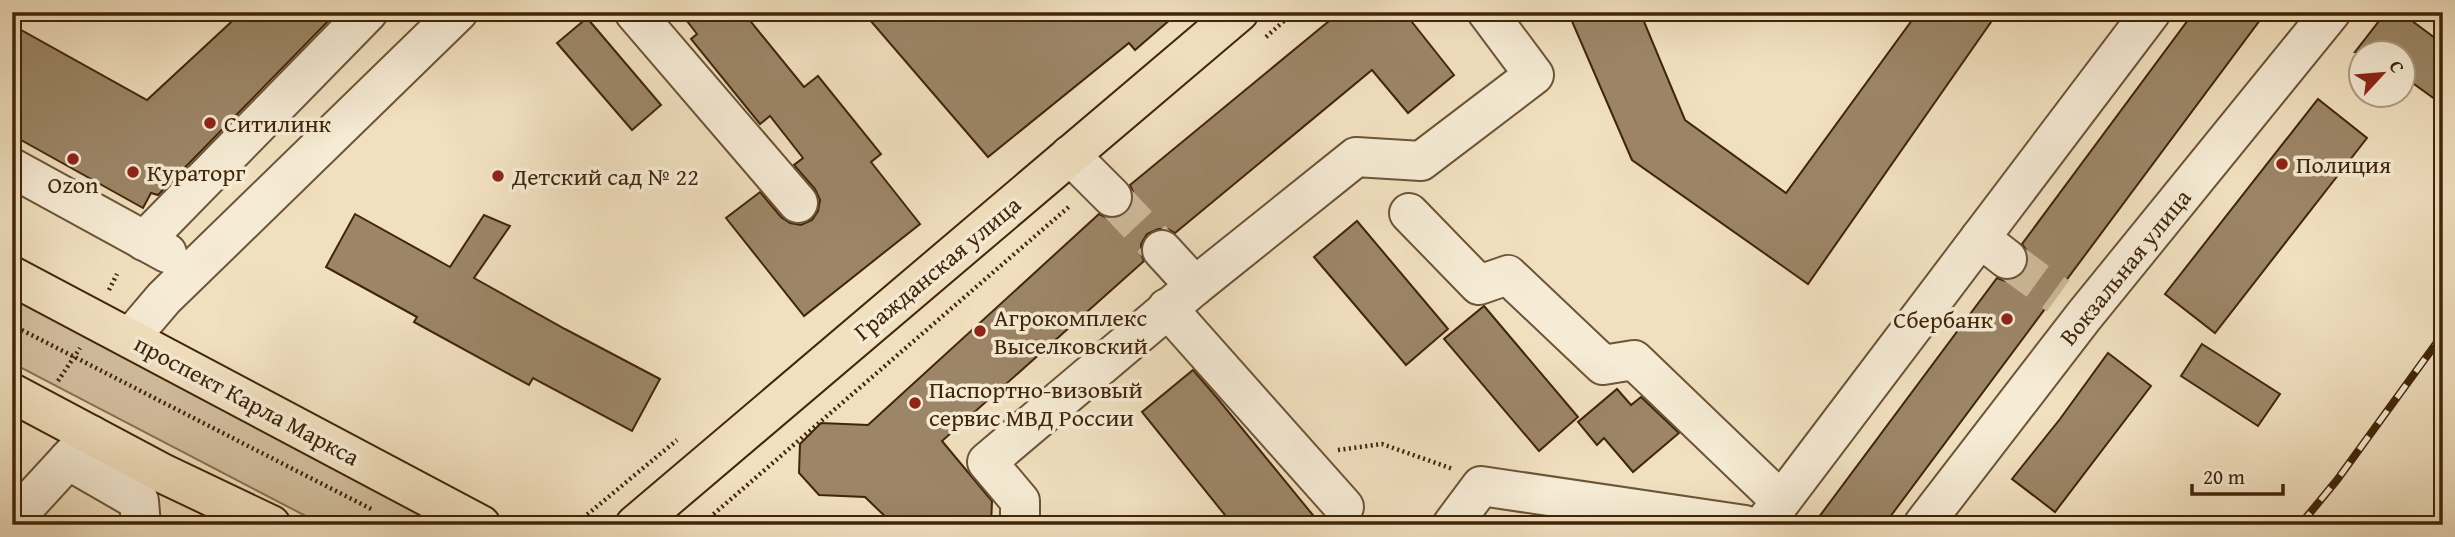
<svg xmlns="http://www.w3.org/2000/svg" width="2455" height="537" viewBox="0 0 2455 537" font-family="'Gentium Book Plus',serif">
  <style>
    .green { fill: #d3c0a0; stroke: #8a7254; stroke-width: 2 }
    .building { fill: #9c8667; stroke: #402508; stroke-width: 2 }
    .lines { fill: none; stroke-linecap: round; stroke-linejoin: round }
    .minor-tunnel { stroke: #cebb9a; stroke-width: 38; stroke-dasharray: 38 19; stroke-linecap: butt }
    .minor-casing { stroke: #6c5436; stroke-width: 42 }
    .major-casing { stroke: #402508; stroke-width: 42 }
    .path { stroke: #402508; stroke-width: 4.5; stroke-dasharray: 2 3.5; stroke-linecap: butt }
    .minor { stroke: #f6ebd5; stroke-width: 38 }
    .major { stroke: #f1e0bf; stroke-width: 38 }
    .rail-casing { stroke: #402508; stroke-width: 8 }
    .rail { stroke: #f6ebd5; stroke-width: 5; stroke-dasharray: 16; stroke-linecap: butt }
    .poi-dot { fill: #8f2418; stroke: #f6ebd5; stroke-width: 2.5 }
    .labels { text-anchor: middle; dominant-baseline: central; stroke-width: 7; stroke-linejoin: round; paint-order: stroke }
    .poi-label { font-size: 24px; fill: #402508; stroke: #f6ebd5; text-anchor: start }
    .street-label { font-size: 24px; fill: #402508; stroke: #f6ebd5 }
  </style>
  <rect width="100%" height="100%" fill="#f1e0bf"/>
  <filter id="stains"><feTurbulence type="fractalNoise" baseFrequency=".00286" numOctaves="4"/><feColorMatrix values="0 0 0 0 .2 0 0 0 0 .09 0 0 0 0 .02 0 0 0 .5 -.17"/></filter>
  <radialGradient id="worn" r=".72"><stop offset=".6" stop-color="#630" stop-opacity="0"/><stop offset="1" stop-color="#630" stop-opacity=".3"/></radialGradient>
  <polygon class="green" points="12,291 454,525 323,525 12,363"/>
  <g class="building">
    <polygon points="242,12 337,12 158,195 151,193 143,208 12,135 12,25 147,100"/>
    <polygon points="680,12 743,12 804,87 818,76 881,154 871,162 920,224 804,316 726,218 760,192 781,217 790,223 801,225 812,220 818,211 820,200 815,189 794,165 803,158 770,116 760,124 691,39 697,34"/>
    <polygon points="863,12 1179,12 1135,50 1129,43 988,157"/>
    <polygon points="1340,12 1404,12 1454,75 1408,113 1372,70 1175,233 1168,229 1158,229 1147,234 1141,244 1141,254 1144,261 942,441 992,501 991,525 894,525 865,497 819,495 799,473 800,444 821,423 868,425 1099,214 1107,218 1117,218 1127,213 1133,202 1133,192 1130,185"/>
    <polygon points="1568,12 1640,12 1685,120 1786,193 1918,12 1998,12 1808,284 1632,160"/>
    <polygon points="2194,12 2266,12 1884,525 1813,525 1997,278 2005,281 2015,279 2025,272 2029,261 2027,251 2022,244"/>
    <polygon points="2386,12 2400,12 2443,44 2443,105 2403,76 2403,52 2355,52"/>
    <polygon points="587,18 661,105 632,130 557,43"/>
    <polygon points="2318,99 2367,138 2215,333 2165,294"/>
    <polygon points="355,214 450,267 484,215 510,226 474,278 565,329 660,379 632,431 533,378 529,385 414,322 417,317 326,267"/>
    <polygon points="1357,221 1448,329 1406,365 1314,257"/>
    <polygon points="1484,306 1578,417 1539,451 1444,339"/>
    <polygon points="2202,344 2280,394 2258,426 2181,376"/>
    <polygon points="2108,353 2151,386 2055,512 2012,479 2060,419"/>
    <polygon points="1193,370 1218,399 1321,525 1233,525 1142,412"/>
    <polygon points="1617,389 1631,405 1641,397 1679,433 1633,472 1604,438 1597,445 1578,422"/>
  </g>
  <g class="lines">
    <g class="minor-tunnel">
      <polyline points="1112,197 1162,250"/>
      <polyline points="2007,259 2058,296"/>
    </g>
    <defs>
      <g id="minor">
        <polyline points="634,12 798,203"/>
        <polyline points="1070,155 1112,197"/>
        <polyline points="12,168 167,253"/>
        <polyline points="1409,213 1479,285 1508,275 1603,365 1634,360 1780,500"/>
        <polyline points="1980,238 2007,259"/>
        <polyline points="144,241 368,12"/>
        <polyline points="1195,286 1356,157 1421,161 1534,75 1487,12"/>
        <polyline points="1167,308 1344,507"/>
        <polyline points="130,338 164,298 458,12"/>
        <polyline points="68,460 139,501 141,525"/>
        <polyline points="12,521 91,435"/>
        <polyline points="1020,525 1020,501 987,462 1195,286 1162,250"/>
        <polyline points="1452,525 1481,486 1745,525"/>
        <polyline points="1763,525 2151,12"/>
        <polyline points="1923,525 2084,316 2331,12"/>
      </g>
      <g id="major">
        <polyline points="12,276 481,525"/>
        <polyline points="12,393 164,474 271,525"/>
        <polyline points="635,525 1239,12"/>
      </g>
    </defs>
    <use href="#minor" class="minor-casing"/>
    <use href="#major" class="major-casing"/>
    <g class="path">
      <polyline points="1266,37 1294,12"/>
      <polyline points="109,290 117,274"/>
      <polyline points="12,325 373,510"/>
      <polyline points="58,381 80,348"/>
      <polyline points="1338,450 1382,444 1453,469"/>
      <polyline points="583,518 677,440"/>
      <polyline points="701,525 1071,205"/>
    </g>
    <use href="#minor" class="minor"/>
    <use href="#major" class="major"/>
    <defs>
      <polyline id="rail" points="2300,525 2337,480 2443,334"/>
    </defs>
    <use href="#rail" class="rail-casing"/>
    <use href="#rail" class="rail"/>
  </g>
  <g class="poi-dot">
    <circle cx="210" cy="123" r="7"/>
    <circle cx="73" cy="159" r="7"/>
    <circle cx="2282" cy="164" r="7"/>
    <circle cx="133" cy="172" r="7"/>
    <circle cx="498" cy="176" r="7"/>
    <circle cx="2007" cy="319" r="7"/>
    <circle cx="980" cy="331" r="7"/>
    <circle cx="915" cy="403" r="7"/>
  </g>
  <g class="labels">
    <g class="poi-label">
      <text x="224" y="123">Ситилинк</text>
      <text x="2296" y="164">Полиция</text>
      <text x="147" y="172">Кураторг</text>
      <text x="512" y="176">Детский сад № 22</text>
      <text x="73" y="184" text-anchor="middle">Ozon</text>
      <text x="994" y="317">Агрокомплекс<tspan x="994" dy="28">Выселковский</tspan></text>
      <text x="1993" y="319" text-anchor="end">Сбербанк</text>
      <text x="929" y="389">Паспортно-визовый<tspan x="929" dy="28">сервис МВД России</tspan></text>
    </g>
    <g class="street-label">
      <text transform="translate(2125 267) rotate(-51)">Вокзальная улица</text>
      <text transform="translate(937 268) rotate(-40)">Гражданская улица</text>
      <text transform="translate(247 400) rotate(28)">проспект Карла Маркса</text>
    </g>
  </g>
  <rect width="2455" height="537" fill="none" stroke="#f1e0bf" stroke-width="42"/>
  <rect x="14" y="14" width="2427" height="509" fill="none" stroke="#402508" stroke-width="3.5"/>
  <rect x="21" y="21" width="2413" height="495" fill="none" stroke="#402508" stroke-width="2"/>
  <g transform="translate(2382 74) rotate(64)"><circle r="33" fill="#f6ebd5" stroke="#ad9c83" stroke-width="2"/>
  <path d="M0-5L12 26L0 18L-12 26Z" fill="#8f2418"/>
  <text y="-10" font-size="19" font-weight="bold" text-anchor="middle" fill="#402508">С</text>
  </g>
  <path d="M2192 484v10h91v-10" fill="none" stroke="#402508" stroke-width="3.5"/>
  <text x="2203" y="484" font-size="21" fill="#402508" stroke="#f6ebd5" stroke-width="5" paint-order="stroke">20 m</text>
  <rect width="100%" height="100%" filter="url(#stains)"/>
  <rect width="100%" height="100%" fill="url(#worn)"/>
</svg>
